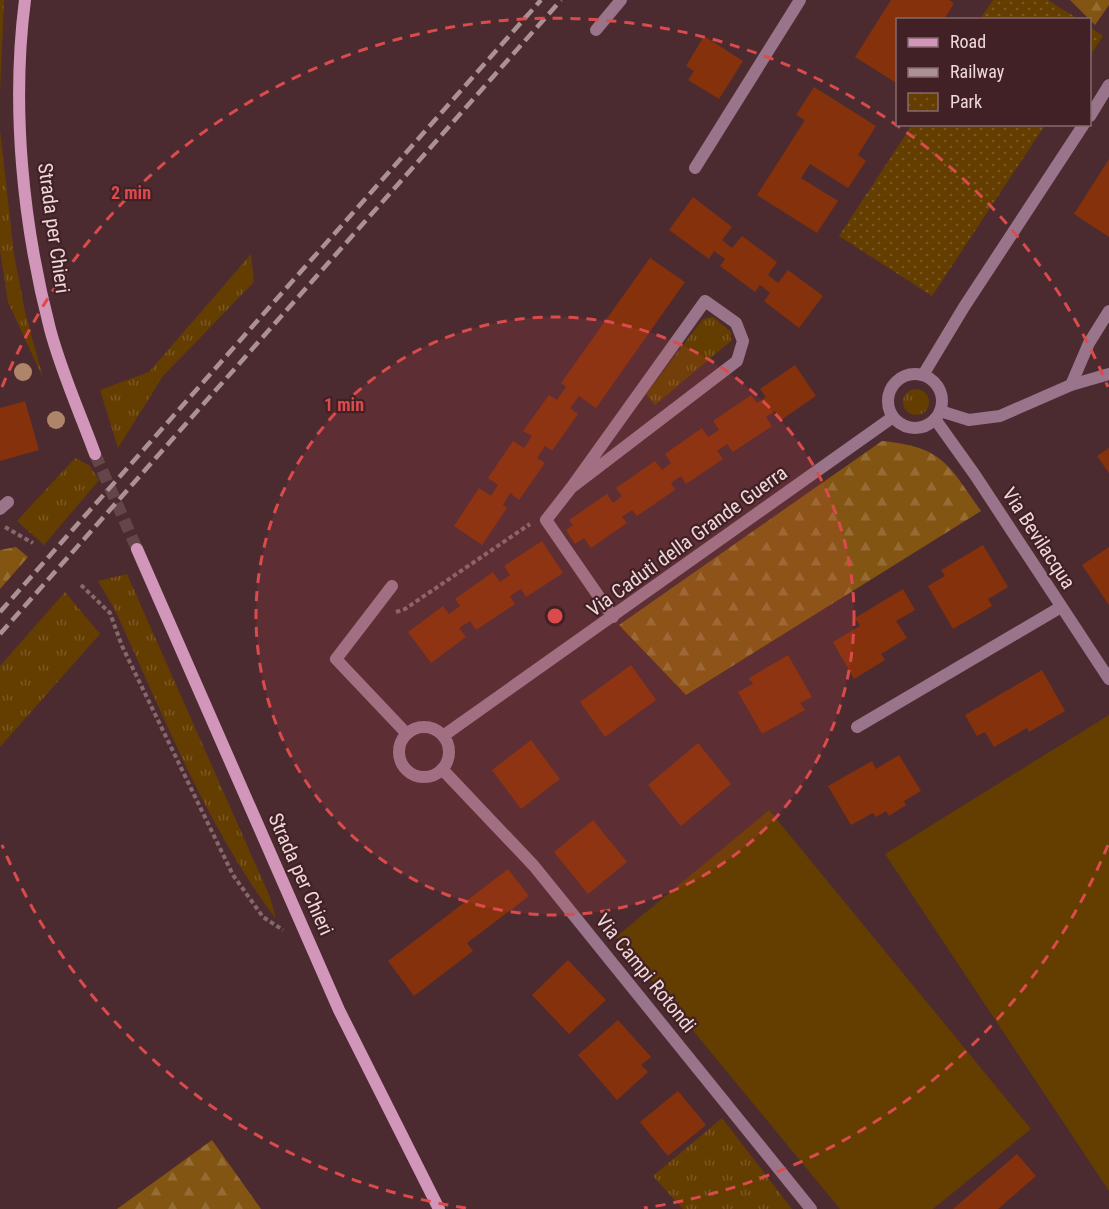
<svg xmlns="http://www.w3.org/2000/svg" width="1109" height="1209" viewBox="0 0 1109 1209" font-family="'Roboto Condensed',sans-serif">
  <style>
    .grass { fill: url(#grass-tufts) }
    .forest { fill: url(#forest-firs) }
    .park { fill: url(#park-dots) }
    .garden { fill: #643d00 }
    .building { fill: #84310c }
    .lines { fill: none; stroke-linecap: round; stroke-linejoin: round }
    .secondary-tunnel { stroke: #64454a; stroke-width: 12; stroke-dasharray: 12 6; stroke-linecap: butt }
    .path { stroke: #86686c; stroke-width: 4; stroke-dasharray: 4.5 3; stroke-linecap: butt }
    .service { stroke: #99748a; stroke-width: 12 }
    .minor { stroke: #99748a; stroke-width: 12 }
    .secondary { stroke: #d196ba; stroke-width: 12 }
    .rail { stroke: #ac9194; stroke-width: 4.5; stroke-dasharray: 12 6; stroke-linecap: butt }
    .tree { fill: #ae8568 }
    .ring { fill: none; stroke: #db4b4c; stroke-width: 3; stroke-dasharray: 10 8 }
    .labels { text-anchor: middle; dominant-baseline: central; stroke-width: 4.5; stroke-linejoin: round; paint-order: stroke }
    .street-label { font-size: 20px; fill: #eed8da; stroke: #412126 }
    .centre { fill: #db4b4c; stroke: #412126; stroke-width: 3 }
    .ring-label { font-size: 18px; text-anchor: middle; font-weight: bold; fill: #db4b4c; stroke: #412126; stroke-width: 4.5; stroke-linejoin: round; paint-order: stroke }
  </style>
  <defs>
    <pattern id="grass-tufts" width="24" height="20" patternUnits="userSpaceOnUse" patternTransform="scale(1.5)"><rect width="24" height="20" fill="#643d00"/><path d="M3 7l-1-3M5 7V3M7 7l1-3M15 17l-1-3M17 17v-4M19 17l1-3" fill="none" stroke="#7a5825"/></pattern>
    <pattern id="forest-firs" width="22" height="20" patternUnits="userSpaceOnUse" patternTransform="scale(1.5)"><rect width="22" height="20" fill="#835512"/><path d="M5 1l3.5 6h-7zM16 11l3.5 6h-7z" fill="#956d34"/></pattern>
    <pattern id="park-dots" width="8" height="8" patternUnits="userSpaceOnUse" patternTransform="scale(1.5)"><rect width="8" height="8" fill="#643d00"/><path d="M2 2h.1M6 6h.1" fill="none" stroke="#7a5825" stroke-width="1.8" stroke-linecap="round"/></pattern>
  </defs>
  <rect width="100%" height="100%" fill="#4c2b30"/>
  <g class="grass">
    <polygon points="0,0 4,0 0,93"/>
    <polygon points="0,130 14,254 25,312 43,378 8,302 0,250"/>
    <polygon points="251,254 254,282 163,376 118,448 100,390 149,372"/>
    <polygon points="713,317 731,332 731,341 655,405 646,394 703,319"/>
    <circle cx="916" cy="402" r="13"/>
    <polygon points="75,458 89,465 99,480 44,545 17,521"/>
    <path d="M 127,574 L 270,897 L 276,919 C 206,826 164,716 115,610 L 98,581 Z"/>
    <polygon points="65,592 100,634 0,747 0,666"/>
    <polygon points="722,1118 792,1209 683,1209 653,1176"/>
  </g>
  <g class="forest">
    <polygon points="1070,0 1109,0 1109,5 1095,25"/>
    <path d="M 882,441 C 943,447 948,464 981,511 L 686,695 L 619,625 Z"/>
    <polygon points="16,547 28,557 0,589 0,550"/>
    <polygon points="212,1140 261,1209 117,1209"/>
  </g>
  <g class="park">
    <polygon points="993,0 1048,0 1078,19 980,19"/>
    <polygon points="1090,27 1103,36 1090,56"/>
    <polygon points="912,125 1045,125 932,296 839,236"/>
  </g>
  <g class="garden">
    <polygon points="1109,715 1109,1191 885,854"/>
    <polygon points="769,810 1031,1129 933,1209 840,1209 616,937"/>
  </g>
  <g class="building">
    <polygon points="891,0 949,0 954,3 944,20 898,20 898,84 855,57"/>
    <polygon points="704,36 743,61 719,99 688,80 694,71 686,66"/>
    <polygon points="814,87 876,126 858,155 866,161 848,188 810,164 801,178 838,201 817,233 757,195 805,120 796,115"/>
    <polygon points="1109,159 1109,237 1074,214"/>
    <polygon points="693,197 732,227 722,240 732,248 742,236 777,262 768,275 778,283 788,270 823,296 799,328 764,301 770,293 760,285 755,292 720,266 725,259 714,251 709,259 669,230"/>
    <polygon points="650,258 685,282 596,408 579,396 570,408 578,414 552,451 545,446 537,458 545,463 519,500 510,493 503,505 507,508 482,545 454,526 479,488 491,496 498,485 488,478 513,441 524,448 532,436 523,431 549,395 557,400 566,387 561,383"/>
    <polygon points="795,365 816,396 781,420 775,411 766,417 772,426 733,452 727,444 717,451 723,459 686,484 681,476 671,483 675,490 637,516 632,510 622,517 627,523 591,548 584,538 575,544 566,530 573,525 569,520 607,494 613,503 622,496 616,488 655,461 662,470 671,463 665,454 702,428 708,437 719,430 713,421 751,395 757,403 766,397 760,389"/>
    <polygon points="25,401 39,450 0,461 0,408"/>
    <polygon points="1109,448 1109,473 1097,456"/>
    <polygon points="542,541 563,573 526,597 521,589 510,596 515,604 476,630 470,621 459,628 466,637 431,663 408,632 443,606 449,614 460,606 455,599 493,572 500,582 510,575 504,566"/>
    <polygon points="983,545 1008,587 988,599 992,606 953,629 928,586 945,576 941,570"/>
    <polygon points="1109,547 1109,605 1082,565"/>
    <polygon points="903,589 915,610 896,621 907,638 881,654 885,660 854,679 833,642 860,626 855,618"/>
    <polygon points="788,655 812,697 800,703 805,710 762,734 738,692 753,684 749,678"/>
    <polygon points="631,665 656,700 605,737 580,702"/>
    <polygon points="1042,670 1065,711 1029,732 1027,728 994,747 985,732 977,736 965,715"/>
    <polygon points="531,740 560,779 521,809 492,770"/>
    <polygon points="698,743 731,784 681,826 648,785"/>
    <polygon points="899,755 921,791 904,801 906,805 889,816 886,811 876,817 873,813 851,825 828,786 872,761 876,769"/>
    <polygon points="593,820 627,862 588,894 554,852"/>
    <polygon points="508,869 529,896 467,943 473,951 414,996 388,961"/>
    <polygon points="568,960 606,1000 569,1034 532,995"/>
    <polygon points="618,1020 651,1057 641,1065 648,1072 617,1100 578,1055"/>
    <polygon points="678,1091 706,1125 668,1156 640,1122"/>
    <polygon points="1017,1154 1036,1176 998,1209 953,1209"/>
  </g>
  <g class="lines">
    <polyline class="secondary-tunnel" points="95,454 137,549"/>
    <g class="path">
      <polyline points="5,527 33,543"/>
      <polyline points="81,585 110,613 122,646 233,875 263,917 283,930"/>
      <polyline points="396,612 405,609 530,524"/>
    </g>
    <g class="service">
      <polyline points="596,30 621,0"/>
      <polyline points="695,168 800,0"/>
      <polyline points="571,488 705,301 736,323 743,341 737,361 571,488 546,520 613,617"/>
      <polyline points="0,509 8,502"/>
    </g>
    <g class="minor">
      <polyline points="1090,116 1109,85"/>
      <circle cx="915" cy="401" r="27"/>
      <polyline points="923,375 964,307 1084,124"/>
      <polyline points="1071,385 1089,343 1109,311"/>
      <polyline points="940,411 969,420 1000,416 1071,385 1109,374"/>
      <polyline points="935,419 975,475 1109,679"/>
      <polyline points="392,586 336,659 407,734"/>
      <polyline points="857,727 1061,607"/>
      <circle cx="424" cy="752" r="25"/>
      <polyline points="443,736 893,417"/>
      <polyline points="442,769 534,866 811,1209"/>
    </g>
    <g class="secondary">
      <path d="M 25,0 C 11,108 23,225 50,329 C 61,371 80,413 95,454"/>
      <polyline points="137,549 339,1010 439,1209"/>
    </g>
    <g class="rail">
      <polyline points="0,612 541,0"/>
      <polyline points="0,634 561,0"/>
    </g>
  </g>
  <g class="tree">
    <circle cx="23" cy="372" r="9"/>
    <circle cx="56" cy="420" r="9"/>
  </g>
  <circle cx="555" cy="616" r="299" fill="#db4b4c" fill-opacity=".12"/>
  <g class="ring">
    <circle cx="555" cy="616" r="299"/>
    <path d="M1108 845A599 599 0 0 1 644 1208M466 1208A599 599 0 0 1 2 845M2 387A599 599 0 0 1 1108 387"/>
  </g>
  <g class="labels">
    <g class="street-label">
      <text transform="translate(54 228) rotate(82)">Strada per Chieri</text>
      <text transform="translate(1039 538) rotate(57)">Via Bevilacqua</text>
      <text transform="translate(687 541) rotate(-36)">Via Caduti della Grande Guerra</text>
      <text transform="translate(301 874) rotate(66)">Strada per Chieri</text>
      <text transform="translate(646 973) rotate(51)">Via Campi Rotondi</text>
    </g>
  </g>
  <circle cx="555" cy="616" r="9" class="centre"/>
  <g class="ring-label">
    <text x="131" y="199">2 min</text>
    <text x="344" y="411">1 min</text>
  </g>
  <rect x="896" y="18" width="195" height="108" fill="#412126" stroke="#866a6e" stroke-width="1.5"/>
  <rect x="908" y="38" width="30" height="9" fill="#d196ba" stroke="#866a6e" stroke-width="1.5"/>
  <text x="950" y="48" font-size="18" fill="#eed8da">Road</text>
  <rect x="908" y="68" width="30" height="9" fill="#ac9194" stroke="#866a6e" stroke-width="1.5"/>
  <text x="950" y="78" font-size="18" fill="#eed8da">Railway</text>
  <rect x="908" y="93" width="30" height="18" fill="url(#park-dots)" stroke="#866a6e" stroke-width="1.5"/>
  <text x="950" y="108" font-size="18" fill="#eed8da">Park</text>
</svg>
